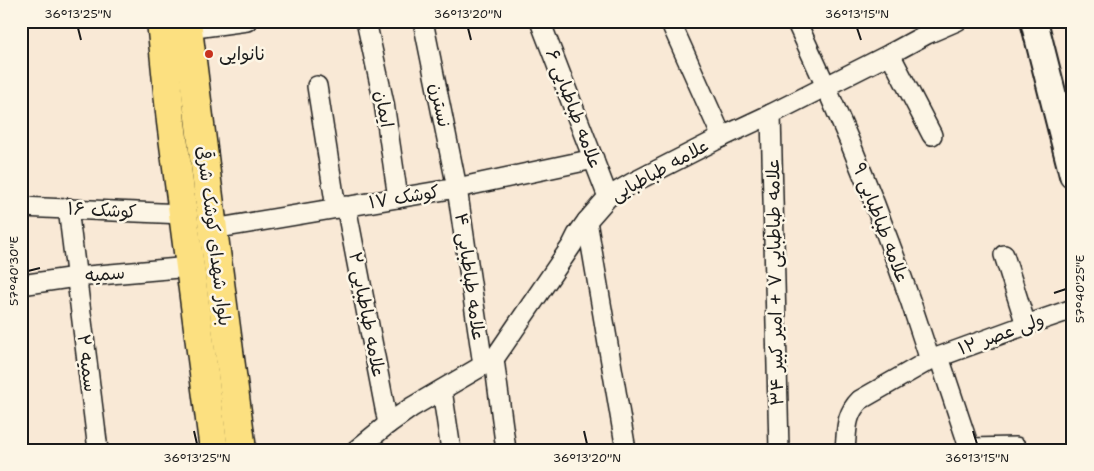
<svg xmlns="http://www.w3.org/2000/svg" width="1094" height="471" viewBox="0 0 1094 471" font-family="'Shantell Sans','Playpen Sans Arabic',sans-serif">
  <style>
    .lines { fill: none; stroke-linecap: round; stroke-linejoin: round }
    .street-casing { stroke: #1c1c1c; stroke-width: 22 }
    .secondary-casing { stroke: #1c1c1c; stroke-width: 30 }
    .primary-casing { stroke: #1c1c1c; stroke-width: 31 }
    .street { stroke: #fcf5e5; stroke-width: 19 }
    .secondary { stroke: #fcf5e5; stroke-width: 26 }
    .primary { stroke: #fce080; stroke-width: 28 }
    .ticks { fill: none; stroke: #1c1c1c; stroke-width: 2 }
    .poi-dot { fill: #c8321e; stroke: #fcf5e5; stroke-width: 2 }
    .labels { text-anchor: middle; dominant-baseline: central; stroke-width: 5; stroke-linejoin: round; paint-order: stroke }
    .poi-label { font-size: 18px; fill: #1c1c1c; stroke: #fcf5e5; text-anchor: start }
    .street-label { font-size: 18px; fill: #1c1c1c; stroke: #fcf5e5 }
    .neatline { fill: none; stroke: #1c1c1c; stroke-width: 2 }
    .ticks-label { font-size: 12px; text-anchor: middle; fill: #1c1c1c }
  </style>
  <rect width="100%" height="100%" fill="#f9e9d6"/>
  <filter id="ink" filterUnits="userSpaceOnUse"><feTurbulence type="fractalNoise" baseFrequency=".02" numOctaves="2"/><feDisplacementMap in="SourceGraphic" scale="10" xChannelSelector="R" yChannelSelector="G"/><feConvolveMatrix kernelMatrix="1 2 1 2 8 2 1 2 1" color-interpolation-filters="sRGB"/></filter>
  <g filter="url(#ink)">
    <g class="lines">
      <defs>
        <g id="street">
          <polyline points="366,21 384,103 398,198"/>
          <polyline points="423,21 457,188 483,365"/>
          <polyline points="540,21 608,197"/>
          <polyline points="670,21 722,137"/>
          <path d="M 796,21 C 848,131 893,244 930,360"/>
          <polyline points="188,29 247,21"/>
          <polyline points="890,54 932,135"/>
          <polyline points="317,86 336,208"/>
          <polyline points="771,114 779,450"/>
          <polyline points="346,206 388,424"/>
          <polyline points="21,207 183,214"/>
          <polyline points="68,208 98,450"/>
          <polyline points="587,221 626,450"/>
          <polyline points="213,229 457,188 594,159"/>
          <polyline points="1004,255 1026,325"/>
          <polyline points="21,285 76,277 190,267"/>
          <polyline points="939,357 970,450"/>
          <polyline points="494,359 506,450"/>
          <polyline points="442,390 451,450"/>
          <polyline points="970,448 1016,447"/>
          <polyline points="356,450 388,424 412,407 494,359 572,245 577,235 587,221 608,197 632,183 722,137 771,114 890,54 927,34 957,21"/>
          <path d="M 845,450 C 847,430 845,415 860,400 L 930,360 L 1026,325 L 1073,309"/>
        </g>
        <polyline id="secondary" points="1034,21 1073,175"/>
        <g id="primary">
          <polyline points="161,21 171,122 214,450"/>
          <polyline points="187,21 213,229 242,450"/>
        </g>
      </defs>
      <use href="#street" class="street-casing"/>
      <use href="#secondary" class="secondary-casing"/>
      <use href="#primary" class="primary-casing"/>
      <use href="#street" class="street"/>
      <use href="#secondary" class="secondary"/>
      <use href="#primary" class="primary"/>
    </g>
  </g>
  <path class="ticks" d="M 78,28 L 81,40M 468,28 L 471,40M 857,28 L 861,40M 28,271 L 40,268M 1054,293 L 1066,289M 194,431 L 197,444M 584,431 L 587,444M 973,431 L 977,444"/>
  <circle class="poi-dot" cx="209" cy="54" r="5"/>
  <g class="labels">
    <g class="poi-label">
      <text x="219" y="54">نانوایی</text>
    </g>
    <g class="street-label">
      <text transform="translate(440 105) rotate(78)">نسترن</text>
      <text transform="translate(384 109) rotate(80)">ایمان</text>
      <text transform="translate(574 109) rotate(69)">علامه طباطبایی ۶</text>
      <text transform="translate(660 170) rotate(-29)">علامه طباطبایی</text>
      <text transform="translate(404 197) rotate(-9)">کوشک ۱۷</text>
      <text transform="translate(102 210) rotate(3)">کوشک ۱۶</text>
      <text transform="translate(881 223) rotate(69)">علامه طباطبایی ۹</text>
      <text transform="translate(214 236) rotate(83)">بلوار شهدای کوشک شرقی</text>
      <text transform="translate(105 274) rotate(-5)">سمیه</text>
      <text transform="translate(470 277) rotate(82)">علامه طباطبایی ۴</text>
      <text transform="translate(775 282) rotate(-91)">علامه طباطبایی ۷ + امیر کبیر ۳۴</text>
      <text transform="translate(367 315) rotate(79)">علامه طباطبایی ۲</text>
      <text transform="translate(1001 334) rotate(-20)">ولی عصر ۱۲</text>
      <text transform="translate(87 363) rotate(83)">سمیه ۲</text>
    </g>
  </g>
  <rect width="1094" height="471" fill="none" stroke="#fcf5e5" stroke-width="55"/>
  <rect x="28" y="28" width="1038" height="416" class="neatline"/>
  <g class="ticks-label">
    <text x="78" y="18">36°13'25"N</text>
    <text x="468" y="18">36°13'20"N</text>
    <text x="857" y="18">36°13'15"N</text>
    <text transform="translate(14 271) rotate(-90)" y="4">57°40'30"E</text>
    <text transform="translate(1080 289) rotate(-90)" y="4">57°40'25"E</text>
    <text x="197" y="462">36°13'25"N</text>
    <text x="587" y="462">36°13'20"N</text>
    <text x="977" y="462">36°13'15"N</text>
  </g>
</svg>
